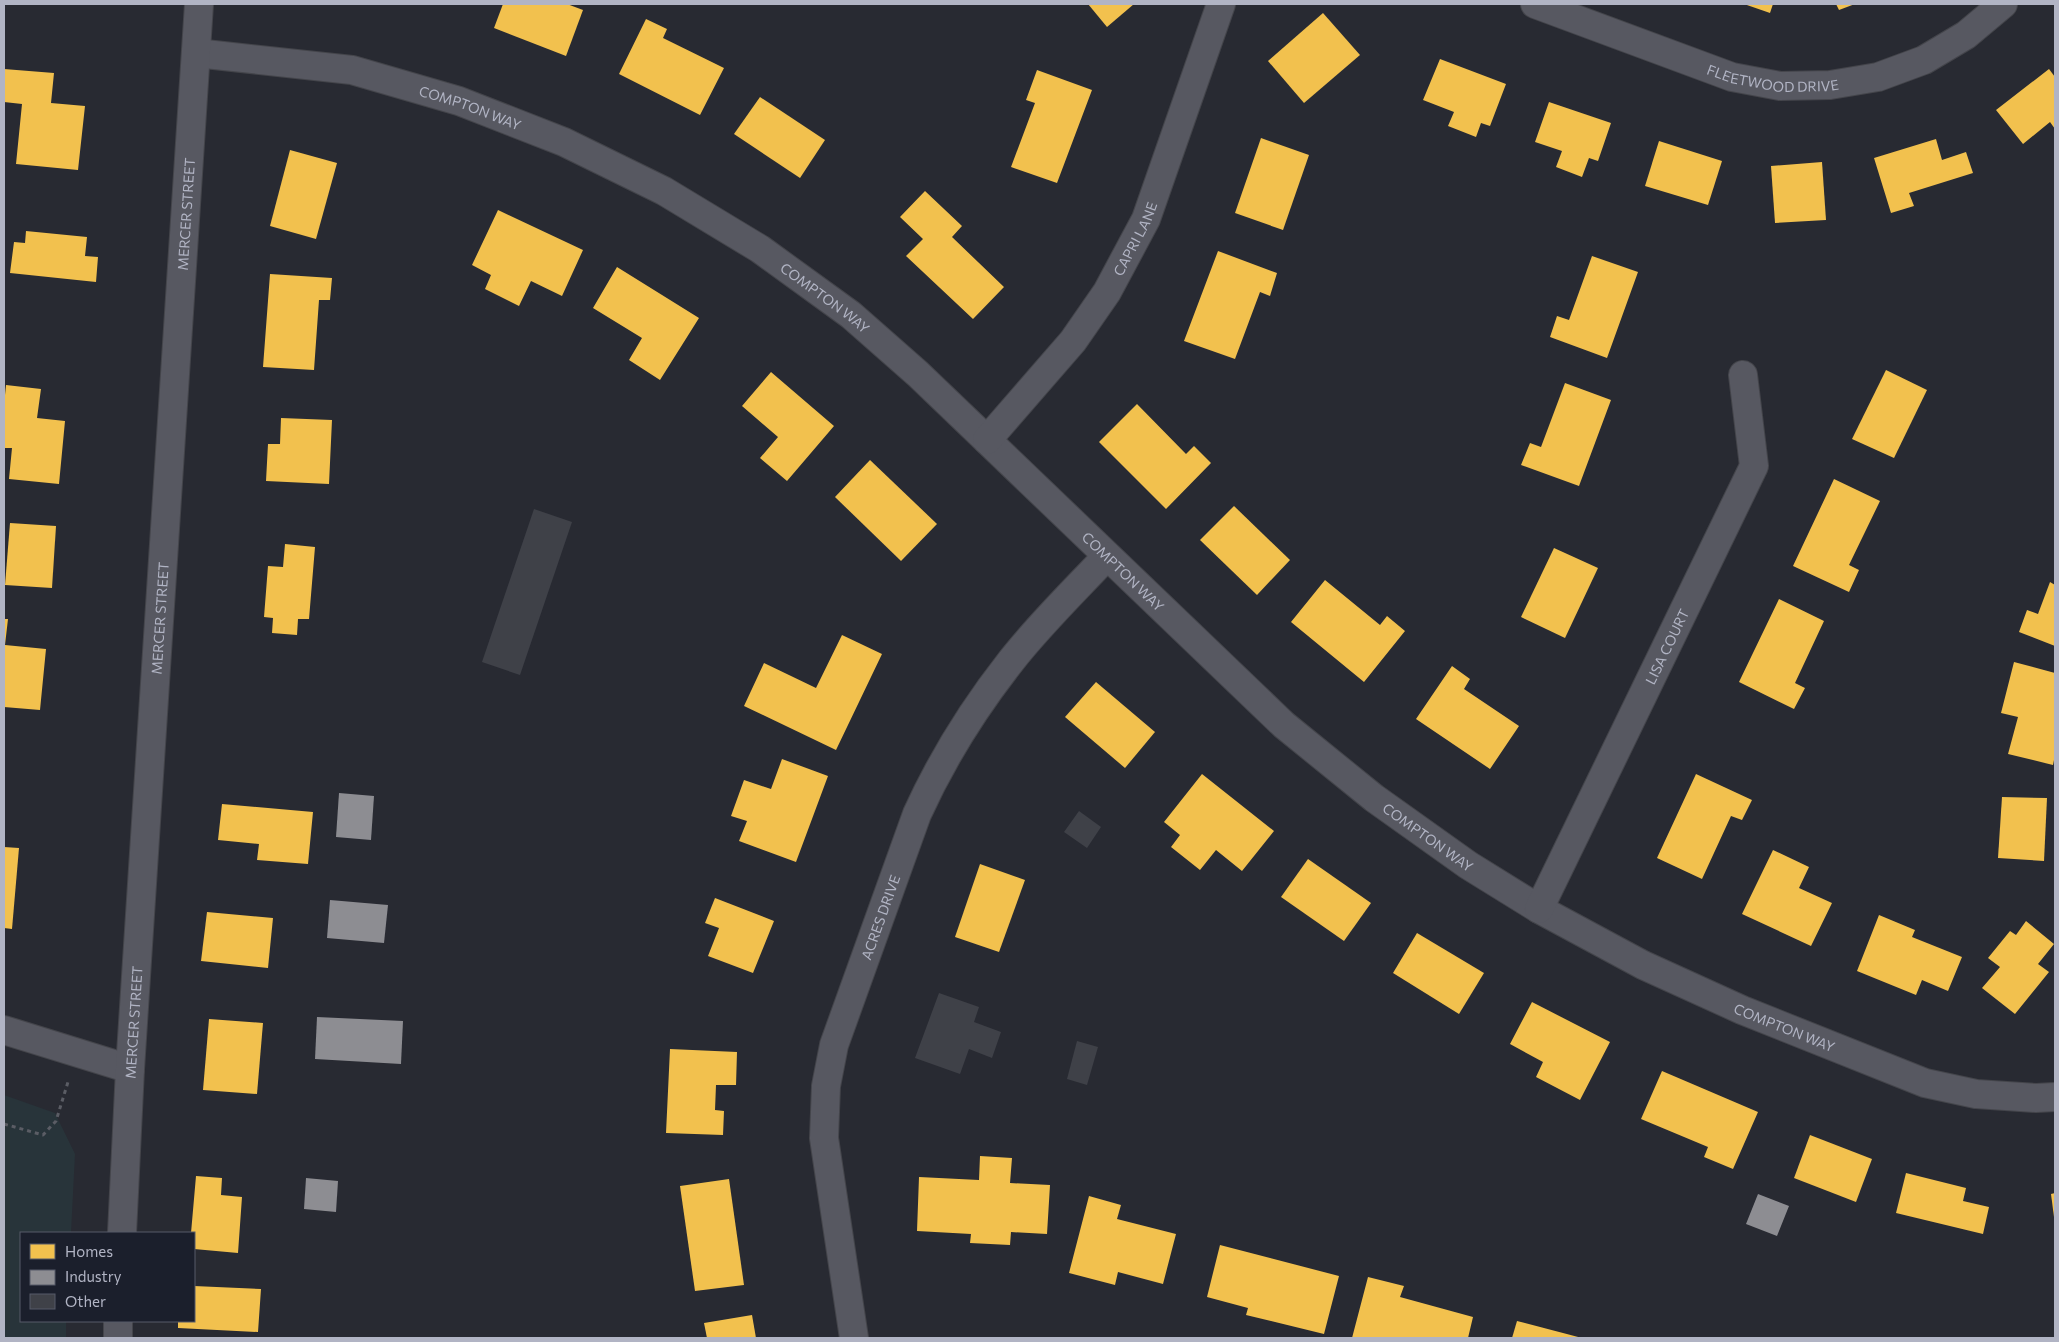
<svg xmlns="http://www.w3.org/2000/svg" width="2059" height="1342" viewBox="0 0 2059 1342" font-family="Commissioner,sans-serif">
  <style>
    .green { fill: #28343a }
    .homes { fill: #f2c14e }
    .industry { fill: #8d8d92 }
    .building { fill: #3f4148 }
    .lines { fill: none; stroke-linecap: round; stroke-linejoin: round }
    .minor-casing { stroke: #44454b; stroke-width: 30 }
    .tertiary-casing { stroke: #44454b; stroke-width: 30 }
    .path { stroke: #5b5d65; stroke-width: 3; stroke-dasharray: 4 4; stroke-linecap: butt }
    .minor { stroke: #575861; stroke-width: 28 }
    .tertiary { stroke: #575861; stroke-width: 28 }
    .labels { text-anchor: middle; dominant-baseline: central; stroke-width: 5; stroke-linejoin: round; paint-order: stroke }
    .street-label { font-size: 14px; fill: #b1b4c4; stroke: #1b1f2c }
  </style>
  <rect width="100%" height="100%" fill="#282a32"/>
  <polygon class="green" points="4,1095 55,1113 75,1154 71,1233 21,1233 21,1321 66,1321 66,1338 4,1338"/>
  <g class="homes">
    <polygon points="503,4 567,4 583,10 566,56 494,28"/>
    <polygon points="1088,4 1134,4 1107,27"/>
    <polygon points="1744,4 1773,4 1770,13"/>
    <polygon points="1836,4 1855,4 1839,10"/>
    <polygon points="1323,13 1360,55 1304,103 1268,61"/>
    <polygon points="646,19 667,29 663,38 724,68 700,115 619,74"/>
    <polygon points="1440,59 1506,84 1490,126 1481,123 1476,137 1448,126 1454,112 1423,100"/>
    <polygon points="4,69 54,73 51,103 85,106 78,170 16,164 22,104 4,102"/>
    <polygon points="2049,69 2055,77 2055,129 2050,122 2023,144 1996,110"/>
    <polygon points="1037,70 1092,90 1057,183 1011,167 1035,103 1026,100"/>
    <polygon points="760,97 825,140 800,178 734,134"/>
    <polygon points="1549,102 1611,123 1598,161 1589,158 1582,177 1556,167 1562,151 1535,142"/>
    <polygon points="1261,138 1309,155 1283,230 1235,213"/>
    <polygon points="1936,139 1942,160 1966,152 1973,173 1909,193 1914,206 1891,213 1874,158"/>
    <polygon points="1659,141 1722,161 1708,205 1645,186"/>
    <polygon points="290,150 337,163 316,239 270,226"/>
    <polygon points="1822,162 1826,220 1775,223 1771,166"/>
    <polygon points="925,191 962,226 952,237 1004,287 973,319 906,256 923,239 900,217"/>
    <polygon points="498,210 583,250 562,296 531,281 519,306 485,289 491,275 472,265"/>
    <polygon points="26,231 87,237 85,256 98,257 96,282 10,273 14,242 25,243"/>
    <polygon points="1218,251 1277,273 1270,296 1260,292 1235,359 1184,341"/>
    <polygon points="1592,256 1638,272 1607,358 1550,337 1557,316 1569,320"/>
    <polygon points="617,267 699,318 660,380 629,360 642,338 593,308"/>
    <polygon points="270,274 332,278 330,300 319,300 314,370 263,367"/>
    <polygon points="1886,370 1927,390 1894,458 1852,439"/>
    <polygon points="771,372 834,426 787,481 760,458 778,437 742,406"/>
    <polygon points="1565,383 1611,400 1579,486 1521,465 1530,443 1541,447"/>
    <polygon points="6,385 41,389 37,418 65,421 59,484 9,479 12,448 4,448 4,405"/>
    <polygon points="1137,404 1186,454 1194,446 1211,463 1166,509 1099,442"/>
    <polygon points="281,418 332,420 329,484 266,481 268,444 280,444"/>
    <polygon points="870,460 937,524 901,561 835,497"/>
    <polygon points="1834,479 1880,501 1849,565 1859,570 1849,592 1793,566"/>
    <polygon points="1234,506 1290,560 1257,595 1200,540"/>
    <polygon points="10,523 56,526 52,588 5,585"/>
    <polygon points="285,544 315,547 309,619 298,619 297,635 272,633 273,618 264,617 268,566 283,567"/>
    <polygon points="1554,548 1598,568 1565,638 1521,617"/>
    <polygon points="1325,580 1380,625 1387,616 1405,631 1364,682 1291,622"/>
    <polygon points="2050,582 2055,585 2055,646 2019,632 2027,610 2038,614"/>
    <polygon points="1779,599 1824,621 1795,683 1805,688 1794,709 1739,682"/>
    <polygon points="4,619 8,619 5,645 46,649 40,710 4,707"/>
    <polygon points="842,635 882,654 836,750 744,706 764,663 816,688"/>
    <polygon points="2014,662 2055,673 2055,755 2053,765 2008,754 2018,717 2001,713"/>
    <polygon points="1452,666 1470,679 1464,689 1519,726 1490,769 1416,719"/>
    <polygon points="1096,682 1155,732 1125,768 1065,717"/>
    <polygon points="782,759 828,776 796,862 739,841 747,821 731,816 744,780 771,789"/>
    <polygon points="1202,774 1274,831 1242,871 1216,850 1200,870 1171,847 1180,835 1164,822"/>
    <polygon points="1696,774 1752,800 1742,820 1731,816 1702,879 1657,858"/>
    <polygon points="2002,797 2047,798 2044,861 1998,858"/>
    <polygon points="222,804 313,812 308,864 257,860 259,844 218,840"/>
    <polygon points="4,847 19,848 12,929 4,928"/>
    <polygon points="1773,850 1809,867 1799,888 1832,903 1811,946 1742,914"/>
    <polygon points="1308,859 1371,903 1344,941 1281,897"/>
    <polygon points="980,864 1025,880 999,952 955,937"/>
    <polygon points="715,898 774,921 753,973 708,956 719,928 705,923"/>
    <polygon points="207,912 273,918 268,968 201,961"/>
    <polygon points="1879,915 1915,930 1912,937 1962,957 1948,991 1922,980 1916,995 1857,971"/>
    <polygon points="2026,921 2054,944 2038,964 2049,972 2015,1014 1982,988 2000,967 1988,958 2010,931 2016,935"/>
    <polygon points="1417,933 1484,973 1459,1014 1393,973"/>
    <polygon points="1532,1002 1610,1042 1580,1100 1536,1077 1543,1062 1510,1044"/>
    <polygon points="209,1019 263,1023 257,1094 203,1090"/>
    <polygon points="670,1049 737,1052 736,1085 716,1085 715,1110 724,1111 723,1135 666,1133"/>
    <polygon points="1662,1071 1758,1112 1733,1169 1704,1157 1708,1147 1641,1119"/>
    <polygon points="1810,1135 1872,1159 1856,1202 1794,1178"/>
    <polygon points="980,1156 1012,1158 1010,1183 1050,1185 1047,1234 1011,1232 1010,1245 970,1243 971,1234 917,1231 919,1177 979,1180"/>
    <polygon points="1906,1173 1966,1188 1963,1201 1989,1207 1983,1234 1896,1213"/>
    <polygon points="196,1176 222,1178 221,1195 242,1197 238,1253 194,1249 194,1233 191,1233"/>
    <polygon points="729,1179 744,1285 695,1291 680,1186"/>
    <polygon points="2055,1193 2055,1217 2054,1217 2051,1194"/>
    <polygon points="1089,1196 1121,1205 1117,1219 1176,1234 1163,1284 1118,1272 1115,1285 1069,1273"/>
    <polygon points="1220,1245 1339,1276 1324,1334 1246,1315 1248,1308 1207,1297"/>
    <polygon points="1368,1277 1404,1286 1400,1297 1473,1317 1468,1338 1352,1338"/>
    <polygon points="194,1286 261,1289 258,1332 178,1328 178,1321 194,1321"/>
    <polygon points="752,1315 756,1338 707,1338 704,1323"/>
    <polygon points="1517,1321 1582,1338 1512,1338"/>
  </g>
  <g class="industry">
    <polygon points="339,793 374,796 371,840 336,837"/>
    <polygon points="330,900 388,905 384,943 327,938"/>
    <polygon points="317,1017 403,1021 401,1064 315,1059"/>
    <polygon points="306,1178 338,1181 336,1212 304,1209"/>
    <polygon points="1758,1194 1789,1206 1777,1236 1746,1224"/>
  </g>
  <g class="building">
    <polygon points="534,509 572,522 520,675 482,662"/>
    <polygon points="1079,811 1101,827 1087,848 1064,832"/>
    <polygon points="939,993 979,1007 974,1022 1001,1032 992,1058 969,1049 960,1074 915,1058"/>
    <polygon points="1077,1041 1098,1047 1087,1085 1067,1079"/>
  </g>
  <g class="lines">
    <defs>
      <g id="minor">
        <path id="s1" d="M 1535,4 L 1732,77 L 1780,86 L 1830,85 L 1878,77 L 1924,60 L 1966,35 L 2003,4"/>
        <path id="s2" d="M 196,53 L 352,70 L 459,101 L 564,142 L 664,191 L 760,249 L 851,315 L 918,374 L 1284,725 L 1374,798 L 1468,865 L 1539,909 L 1643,965 L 1742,1010 L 1925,1083 L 1976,1094 L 2036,1098 L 2055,1097"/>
        <path id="s3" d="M 987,440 L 1073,341 L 1107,292 L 1146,219 L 1221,4"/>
        <path id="s4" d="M 1539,909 L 1754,466 L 1743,375"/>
        <path id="s5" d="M 854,1338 L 824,1138 L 826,1086 L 834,1045 L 917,814 C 942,759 974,708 1011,661 C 1039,625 1076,589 1107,556"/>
      </g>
      <g id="tertiary">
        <polyline points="4,1030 130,1069"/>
        <path id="s6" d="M 122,1233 L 130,1069 L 199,4"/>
        <polyline points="118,1338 118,1321"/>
      </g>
    </defs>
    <use href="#minor" class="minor-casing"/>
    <use href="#tertiary" class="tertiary-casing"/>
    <polyline class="path" points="4,1124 43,1135 56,1121 68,1082"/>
    <use href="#minor" class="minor"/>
    <use href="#tertiary" class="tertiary"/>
  </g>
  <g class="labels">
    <g class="street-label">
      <text stroke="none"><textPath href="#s1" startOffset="251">FLEETWOOD DRIVE</textPath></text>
      <text stroke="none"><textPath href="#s2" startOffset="281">COMPTON WAY</textPath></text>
      <text stroke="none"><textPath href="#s6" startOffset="1021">MERCER STREET</textPath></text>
      <text stroke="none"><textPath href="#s3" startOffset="251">CAPRI LANE</textPath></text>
      <text stroke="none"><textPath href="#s2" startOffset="686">COMPTON WAY</textPath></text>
      <text stroke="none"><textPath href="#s2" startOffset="1091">COMPTON WAY</textPath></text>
      <text stroke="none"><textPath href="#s6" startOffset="616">MERCER STREET</textPath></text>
      <text stroke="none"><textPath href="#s4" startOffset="292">LISA COURT</textPath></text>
      <text stroke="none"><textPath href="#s2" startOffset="1496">COMPTON WAY</textPath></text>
      <text stroke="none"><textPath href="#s5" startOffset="432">ACRES DRIVE</textPath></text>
      <text stroke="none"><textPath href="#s6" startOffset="211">MERCER STREET</textPath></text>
      <text stroke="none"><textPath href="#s2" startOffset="1901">COMPTON WAY</textPath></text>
    </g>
  </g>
  <rect width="2059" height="1342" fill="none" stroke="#b1b4c4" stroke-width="10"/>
  <rect x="20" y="1232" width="175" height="90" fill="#1b1f2c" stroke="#575b69"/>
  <rect x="30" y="1244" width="25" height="15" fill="#f2c14e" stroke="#575b69"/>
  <text x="65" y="1257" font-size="15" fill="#b1b4c4">Homes</text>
  <rect x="30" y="1270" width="25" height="15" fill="#8d8d92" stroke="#575b69"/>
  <text x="65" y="1282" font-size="15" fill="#b1b4c4">Industry</text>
  <rect x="30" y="1294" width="25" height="15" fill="#3f4148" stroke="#575b69"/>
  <text x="65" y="1307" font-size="15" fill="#b1b4c4">Other</text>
</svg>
